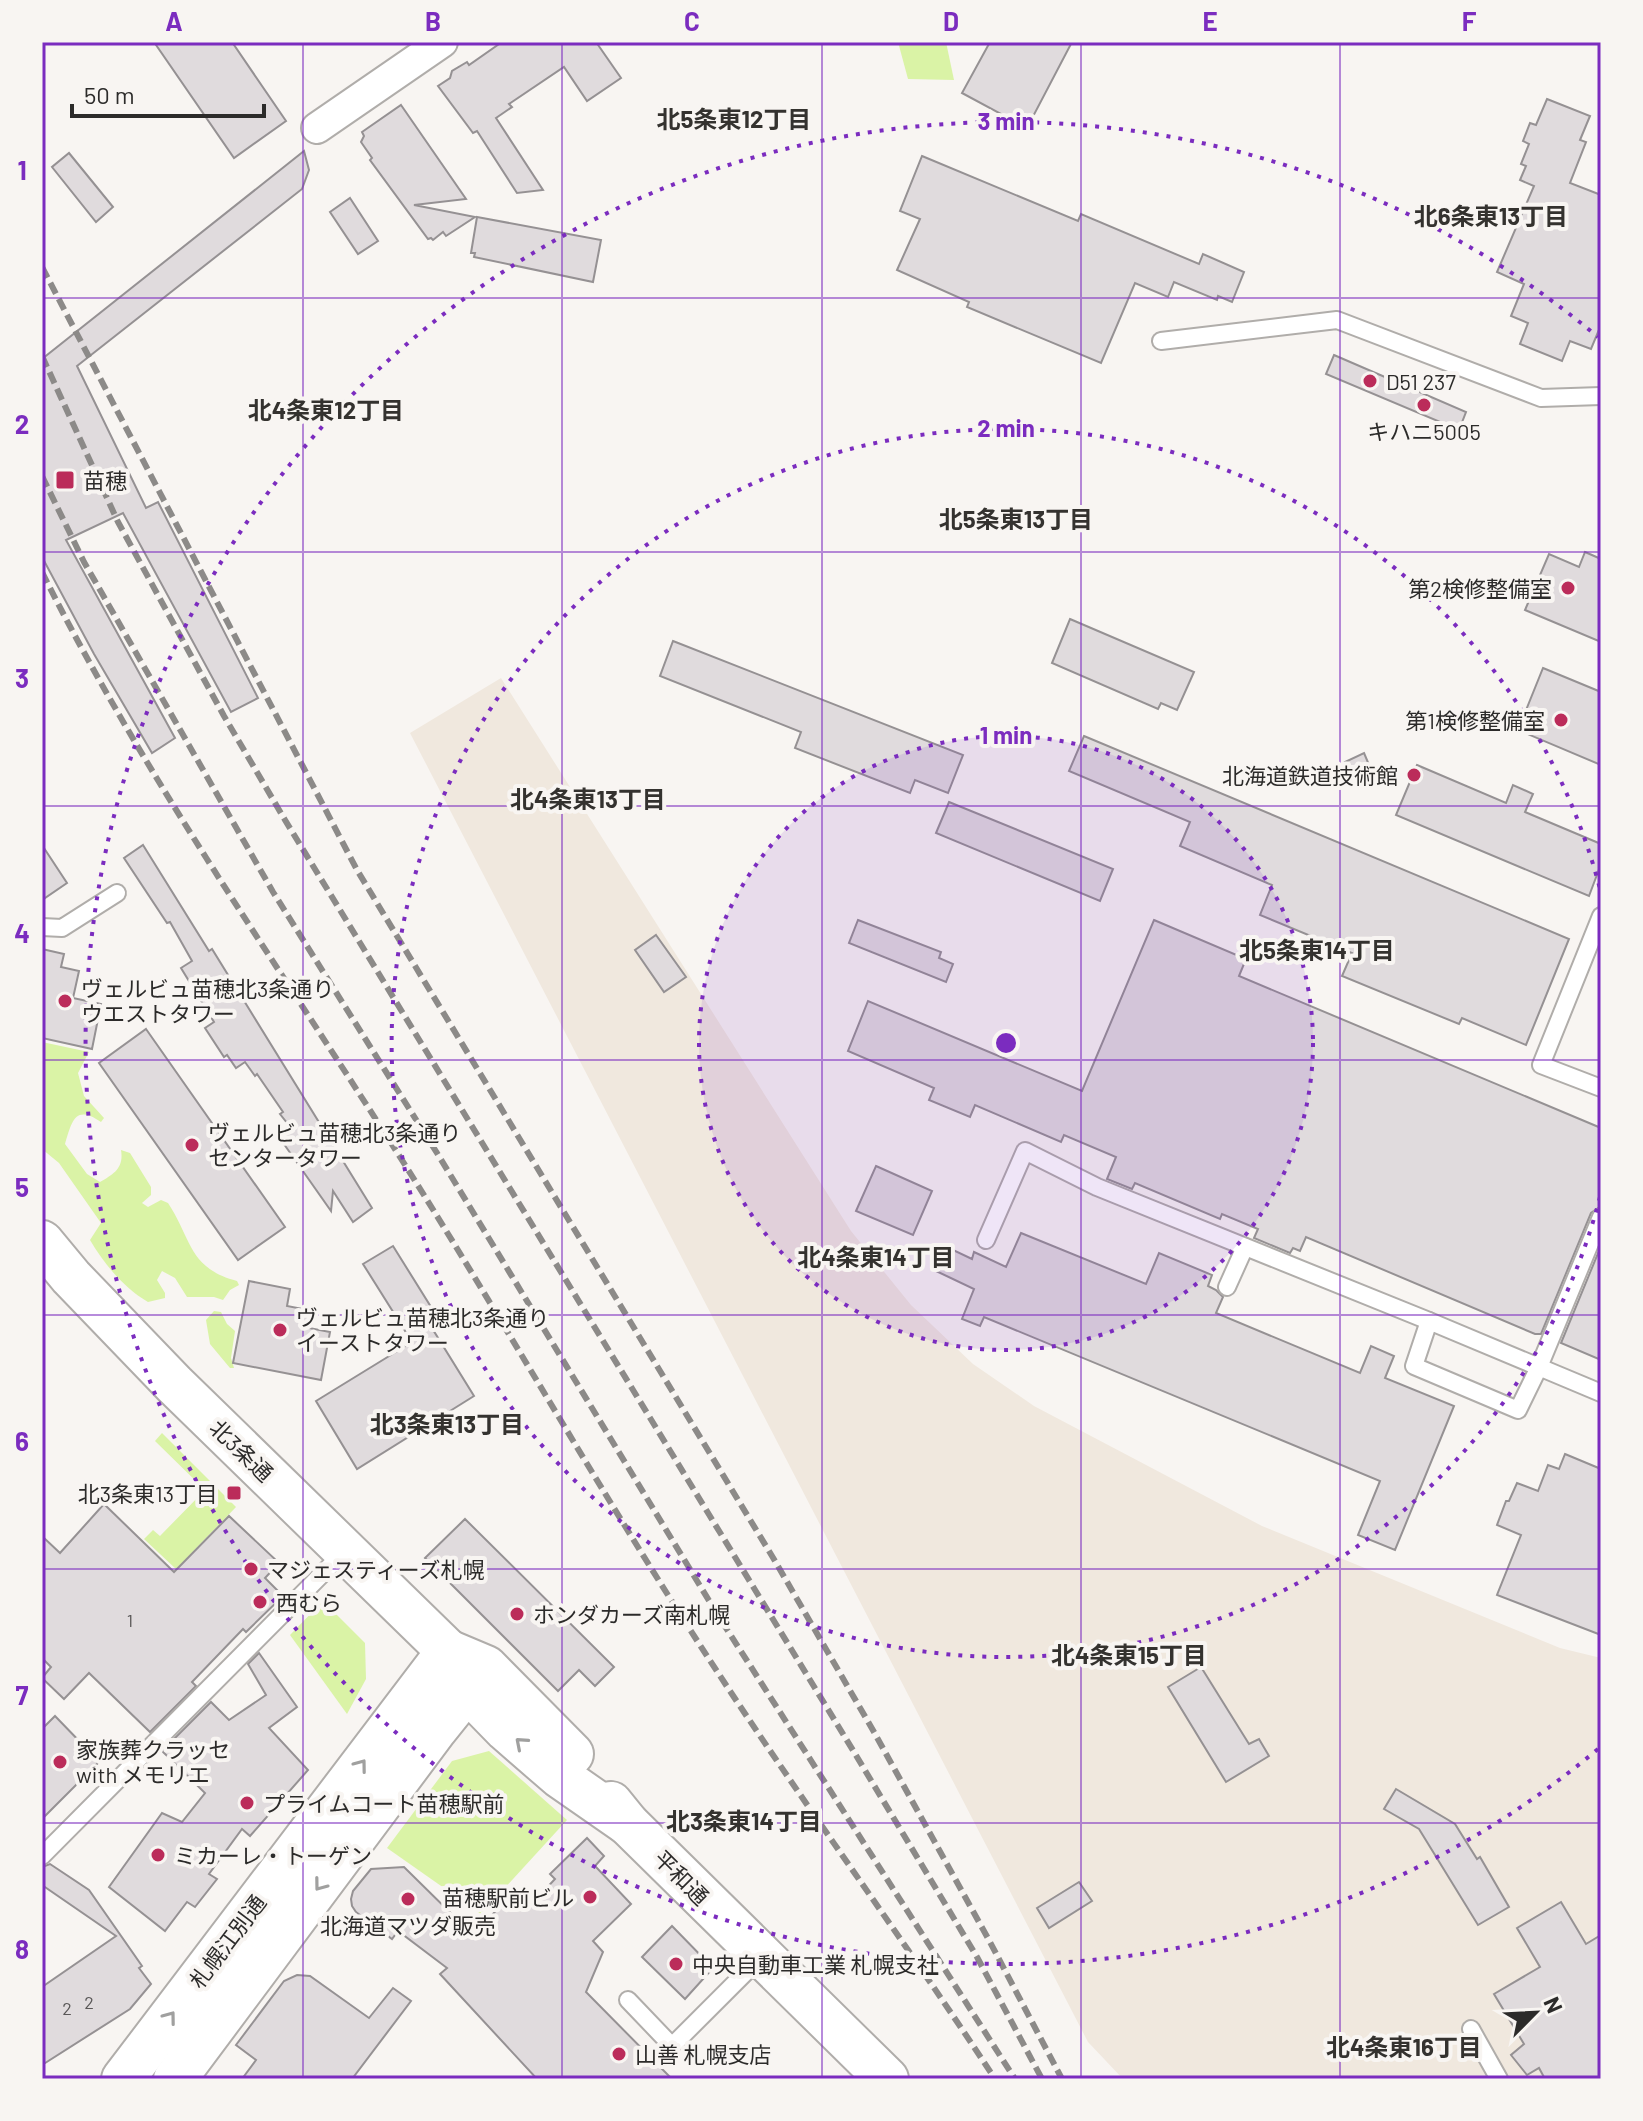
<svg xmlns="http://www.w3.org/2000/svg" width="1643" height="2121" viewBox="0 0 1643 2121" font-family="Barlow,'Noto Sans JP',sans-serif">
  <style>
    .built { fill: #f0e8de }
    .green { fill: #daf3a6 }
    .building { fill: #e0dbdd; stroke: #959193; stroke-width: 2 }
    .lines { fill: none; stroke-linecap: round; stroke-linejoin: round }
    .lane-casing { stroke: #b0adaa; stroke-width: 20 }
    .street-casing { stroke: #b0adaa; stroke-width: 34 }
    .secondary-casing { stroke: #b0adaa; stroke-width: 46 }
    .lane { stroke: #fff; stroke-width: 16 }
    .street { stroke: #fff; stroke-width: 30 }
    .secondary { stroke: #fff; stroke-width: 42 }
    .rail { stroke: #8c8a88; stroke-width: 6; stroke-dasharray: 12 6; stroke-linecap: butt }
    .oneway { stroke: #a0a09f }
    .grid { fill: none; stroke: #7b2cbf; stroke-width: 2; stroke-opacity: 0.55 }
    .ring { fill: none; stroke: #7b2cbf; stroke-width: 4; stroke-dasharray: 4 8 }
    .poi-dot { fill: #bb2c5a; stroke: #f8f5f2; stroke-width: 3 }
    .labels { text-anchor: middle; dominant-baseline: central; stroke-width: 8; stroke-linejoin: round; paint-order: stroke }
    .number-label { font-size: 18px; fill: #595757 }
    .poi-label { font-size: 22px; fill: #2c2b2a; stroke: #f8f5f2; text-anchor: start }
    .street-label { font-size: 22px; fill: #2c2b2a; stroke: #f8f5f2 }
    .neighbourhood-label { font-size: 24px; font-weight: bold; fill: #34322f; stroke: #f8f5f2 }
    .centre { fill: #7b2cbf; stroke: #f8f5f2; stroke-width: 4 }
    .ring-label { font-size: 24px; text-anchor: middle; font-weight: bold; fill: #7b2cbf; stroke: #f8f5f2; stroke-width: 8; stroke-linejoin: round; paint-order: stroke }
    .neatline { fill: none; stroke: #7b2cbf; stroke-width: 3 }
    .grid-label { font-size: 26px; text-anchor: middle; font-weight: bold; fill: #7b2cbf }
  </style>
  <rect width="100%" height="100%" fill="#f8f5f2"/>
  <polygon class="built" points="501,678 851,1231 911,1305 973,1364 1034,1406 1262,1526 1560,1648 1601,1658 1601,2079 1123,2079 1088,2042 410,733"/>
  <g class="green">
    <polygon points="898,42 946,42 954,80 908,79"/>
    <path d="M 42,1042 L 89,1052 L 78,1073 L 84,1096 L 104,1118 L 101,1122 C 75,1104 72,1121 65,1144 L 87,1174 L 100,1182 C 114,1174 124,1168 121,1150 L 130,1153 L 151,1187 L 151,1195 L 142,1203 L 148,1207 L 161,1200 L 168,1203 C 192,1239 188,1268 237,1281 L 239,1285 L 230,1290 L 223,1300 L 214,1297 L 187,1297 L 175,1278 L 162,1271 L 157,1280 L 165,1293 L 165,1298 L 148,1302 C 124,1288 104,1264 90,1240 L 101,1223 L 59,1163 L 42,1149 Z"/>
    <polygon points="214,1311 221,1312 227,1324 235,1331 231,1358 234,1368 230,1368 210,1344 206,1320"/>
    <polygon points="162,1433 236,1507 176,1569 144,1539 153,1530 160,1536 205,1490 155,1441"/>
    <polygon points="323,1601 365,1643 366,1679 347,1714 290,1635"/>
    <polygon points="489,1751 567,1820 481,1914 387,1848 452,1761"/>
  </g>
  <g class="building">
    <polygon points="154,42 232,42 286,121 234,158"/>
    <polygon points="502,42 596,42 621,78 587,101 564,67 509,104 512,107 496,118 543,190 517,193 477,131 473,133 438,86 450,78 452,71 467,62 469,65"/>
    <polygon points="990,42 1072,42 1027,128 962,93"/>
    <polygon points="1547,99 1590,116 1580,140 1586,142 1570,183 1601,195 1601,325 1591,349 1570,341 1562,361 1520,344 1528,323 1511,316 1524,284 1497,272 1534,186 1520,180 1526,166 1521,164 1529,144 1523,141 1530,123 1536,125"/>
    <polygon points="401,105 466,199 414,205 475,217 446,236 443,232 433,240 431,238 428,239 370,160 372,158 361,142 364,136 362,132"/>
    <polygon points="304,151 309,170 302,189 77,366 146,508 158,502 258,698 231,712 123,513 66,540 175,738 152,753 94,654 42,557 42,359"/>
    <polygon points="69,153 113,207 96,222 52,167"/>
    <polygon points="922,156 1078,221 1081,214 1199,264 1203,254 1244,272 1232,302 1218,296 1217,300 1174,282 1168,297 1135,283 1101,363 967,307 969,302 897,270 920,219 900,211"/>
    <polygon points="350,198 378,241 358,254 330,212"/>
    <polygon points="477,217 601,240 593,282 474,257 475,253 471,253"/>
    <polygon points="1334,355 1466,412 1459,430 1326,374"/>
    <polygon points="1585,552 1601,559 1601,642 1525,610 1549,554 1579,567"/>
    <polygon points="1070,619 1194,672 1177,710 1161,703 1158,709 1052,663"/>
    <polygon points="673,641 963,755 948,793 915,780 910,793 795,748 801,732 660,676"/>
    <polygon points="1543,668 1601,692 1601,765 1518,730"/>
    <polygon points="1084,736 1569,939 1526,1045 1462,1018 1459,1024 1342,976 1352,953 1260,915 1272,885 1180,846 1190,822 1069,771"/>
    <polygon points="1364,753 1372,772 1358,778 1351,775 1345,762"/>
    <polygon points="1417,765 1506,803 1513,785 1533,794 1525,812 1601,844 1601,864 1589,896 1396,815"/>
    <polygon points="949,802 1113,869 1100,901 936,833"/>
    <polygon points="42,845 67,883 42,900"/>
    <polygon points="143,845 209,951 212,949 372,1208 353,1222 333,1191 331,1211 279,1137 291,1128 280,1114 283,1112 257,1074 255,1076 245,1062 236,1068 227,1055 224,1057 205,1028 214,1022 181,968 192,961 170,922 167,923 124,858"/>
    <polygon points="858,920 941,952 939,958 953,964 946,982 849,943"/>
    <polygon points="1154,920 1246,959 1239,976 1601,1128 1601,1206 1591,1213 1541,1334 1535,1334 1306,1237 1300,1251 1293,1248 1290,1253 1254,1238 1258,1229 1222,1214 1220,1219 1135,1183 1132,1189 1107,1179 1116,1157 1064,1135 1061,1142 975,1105 970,1117 929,1100 934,1088 848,1051 868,1001 1082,1091"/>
    <polygon points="656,935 686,977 664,992 635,950"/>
    <polygon points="42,949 64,954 61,967 79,971 73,998 101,1004 92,1049 42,1038"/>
    <polygon points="146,1029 285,1227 238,1260 99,1063"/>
    <polygon points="876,1166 932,1191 913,1235 856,1211"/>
    <polygon points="1021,1233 1146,1284 1159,1253 1212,1275 1208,1286 1216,1290 1223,1297 1216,1313 1360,1373 1371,1346 1394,1356 1385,1378 1454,1406 1395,1550 1358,1535 1380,1481 984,1317 980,1326 962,1319 974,1289 936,1271 947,1247 972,1259 974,1252 1006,1267"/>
    <polygon points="393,1246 436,1315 427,1320 474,1396 357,1469 316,1401 412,1342 363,1264"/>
    <polygon points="1601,1246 1601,1360 1561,1343"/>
    <polygon points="249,1281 290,1289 287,1306 313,1311 309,1328 330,1332 321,1380 233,1363"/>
    <polygon points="1565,1454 1601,1469 1601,1635 1497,1595 1521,1535 1497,1525 1506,1501 1509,1501 1517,1483 1538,1491 1548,1465 1559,1469"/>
    <polygon points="104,1504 174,1572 229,1516 279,1563 265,1578 283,1596 246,1632 243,1629 192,1682 196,1686 150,1732 89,1673 64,1699 42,1678 51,1667 42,1658 42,1536 60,1553"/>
    <polygon points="465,1519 614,1667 595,1686 579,1670 558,1691 425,1558"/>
    <polygon points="259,1653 297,1707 269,1728 308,1770 250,1836 242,1829 209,1874 217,1879 195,1907 187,1902 165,1931 109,1887 162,1813 182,1822 205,1793 162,1751 211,1702 229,1720 266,1695 248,1664"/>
    <polygon points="1201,1667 1249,1744 1259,1739 1269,1756 1226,1782 1168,1687"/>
    <polygon points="55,1716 85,1747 89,1743 103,1758 42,1819 42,1729"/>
    <polygon points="1396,1789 1455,1824 1477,1859 1480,1857 1509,1907 1478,1925 1419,1829 1384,1809"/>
    <polygon points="587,1838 604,1856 595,1866 631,1904 593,1941 603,1952 586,1992 672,2079 537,2079 440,1974 447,1968 398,1931 392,1939 356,1912 352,1906 351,1899 353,1891 371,1869 404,1867 474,1936 512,1892 527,1909 555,1879 550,1874"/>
    <polygon points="50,1864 89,1890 142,1966 139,1968 151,1984 130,2009 42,2065 42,1987 116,1936 42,1885 42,1867"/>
    <polygon points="1079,1882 1092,1901 1049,1928 1037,1908"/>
    <polygon points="1561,1902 1586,1944 1601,1935 1601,2079 1545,2079 1539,2068 1527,2075 1511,2055 1524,2044 1494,1994 1540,1967 1517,1928"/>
    <polygon points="672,1926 713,1968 685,1999 642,1957"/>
    <polygon points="297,1975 310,1976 369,2018 393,1988 411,2001 352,2079 242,2079 256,2060 236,2045 284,1981"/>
  </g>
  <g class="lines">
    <defs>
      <g id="lane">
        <polyline points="1161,341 1337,320 1541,398 1601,396"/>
        <polyline points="1601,916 1541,1065 1601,1088"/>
        <polyline points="42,927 62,928 117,893"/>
        <polyline points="986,1240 1025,1151 1097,1187 1429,1321 1601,1393"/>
        <polyline points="1227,1287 1245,1247"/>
        <polyline points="1429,1321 1414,1366 1518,1410 1539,1367 1601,1217"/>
        <polyline points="42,1856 344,1552"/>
        <polyline points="628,2000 672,2046 761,1957"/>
        <polyline points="1471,2029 1499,2079"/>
      </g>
      <polyline id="street" points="317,128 442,42"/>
      <g id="secondary">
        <polyline points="42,1242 71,1277 174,1384 448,1651 467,1690 506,1730 559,1776 628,1824"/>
        <polyline points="448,1651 486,1667 572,1754"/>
        <polyline points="611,1803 628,1824 887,2079"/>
        <polyline points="123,2079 448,1651"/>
        <polyline points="175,2079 436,1729 485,1668"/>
      </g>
    </defs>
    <use href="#lane" class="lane-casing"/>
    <use href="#street" class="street-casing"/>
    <use href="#secondary" class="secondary-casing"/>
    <use href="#lane" class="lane"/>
    <use href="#street" class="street"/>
    <use href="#secondary" class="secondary"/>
    <g class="rail">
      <polyline points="42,267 357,870 775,1561 874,1732 990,1942 1062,2079"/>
      <polyline points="42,356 118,522 224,716 285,820 854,1752 977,1957 1042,2079"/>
      <polyline points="42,476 84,562 273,892 437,1153 719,1617 1015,2079"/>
      <path d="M 42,572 C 146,781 283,972 407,1168 C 506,1325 597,1486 698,1642 C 793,1790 899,1932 995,2079"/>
    </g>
  </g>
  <defs><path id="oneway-chevron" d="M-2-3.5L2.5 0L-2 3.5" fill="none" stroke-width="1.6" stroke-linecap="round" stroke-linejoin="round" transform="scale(2)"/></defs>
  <g class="oneway">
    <use href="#oneway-chevron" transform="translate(521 1743) rotate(-139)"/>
    <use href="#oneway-chevron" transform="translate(361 1765) rotate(-53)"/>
    <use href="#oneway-chevron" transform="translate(320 1885) rotate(127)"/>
    <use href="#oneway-chevron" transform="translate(170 2017) rotate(-53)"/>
  </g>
  <path class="grid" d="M 303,42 L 303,2079M 562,42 L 562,2079M 822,42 L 822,2079M 1081,42 L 1081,2079M 1340,42 L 1340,2079M 42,298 L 1601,298M 42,552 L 1601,552M 42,806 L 1601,806M 42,1060 L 1601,1060M 42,1315 L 1601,1315M 42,1569 L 1601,1569M 42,1823 L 1601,1823"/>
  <circle cx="1006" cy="1043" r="307" fill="#7b2cbf" fill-opacity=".12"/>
  <g class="ring">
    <circle cx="1006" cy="1043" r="307"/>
    <path d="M1600 1197A614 614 0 1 1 1600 889"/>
    <path d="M1598 1749A921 921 0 1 1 1598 337"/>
  </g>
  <g class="poi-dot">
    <circle cx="1370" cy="381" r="8"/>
    <circle cx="1424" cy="405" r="8"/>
    <rect x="55" y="470" width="20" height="20" rx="4"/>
    <circle cx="1568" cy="588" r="8"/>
    <circle cx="1561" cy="720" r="8"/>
    <circle cx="1414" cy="775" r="8"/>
    <circle cx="65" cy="1001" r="8"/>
    <circle cx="192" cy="1145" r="8"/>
    <circle cx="280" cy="1330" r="8"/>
    <rect x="226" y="1485" width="16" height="16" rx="4"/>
    <circle cx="251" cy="1569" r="8"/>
    <circle cx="260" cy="1602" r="8"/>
    <circle cx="517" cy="1614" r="8"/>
    <circle cx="60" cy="1762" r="8"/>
    <circle cx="247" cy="1803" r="8"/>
    <circle cx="158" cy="1855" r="8"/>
    <circle cx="590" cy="1897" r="8"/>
    <circle cx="408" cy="1899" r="8"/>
    <circle cx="676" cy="1964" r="8"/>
    <circle cx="619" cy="2054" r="8"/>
  </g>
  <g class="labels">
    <g class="number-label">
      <text x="130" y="1620">1</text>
      <text x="89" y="2002">2</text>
      <text x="67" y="2008">2</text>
    </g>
    <g class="poi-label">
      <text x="1386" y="381">D51 237</text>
      <text x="1424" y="431" text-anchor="middle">キハニ5005</text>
      <text x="83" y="480">苗穂</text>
      <text x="1552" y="588" text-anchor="end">第2検修整備室</text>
      <text x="1545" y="720" text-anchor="end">第1検修整備室</text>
      <text x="1398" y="775" text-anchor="end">北海道鉄道技術館</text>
      <text x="81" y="988">ヴェルビュ苗穂北3条通り<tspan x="81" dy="25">ウエストタワー</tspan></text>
      <text x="208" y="1132">ヴェルビュ苗穂北3条通り<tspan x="208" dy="25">センタータワー</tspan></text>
      <text x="296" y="1317">ヴェルビュ苗穂北3条通り<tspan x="296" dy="25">イーストタワー</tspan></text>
      <text x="218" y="1493" text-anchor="end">北3条東13丁目</text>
      <text x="267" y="1569">マジェスティーズ札幌</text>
      <text x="276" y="1602">西むら</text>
      <text x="533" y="1614">ホンダカーズ南札幌</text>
      <text x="76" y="1749">家族葬クラッセ<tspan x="76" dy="25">with メモリエ</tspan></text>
      <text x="263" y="1803">プライムコート苗穂駅前</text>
      <text x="174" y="1855">ミカーレ・トーゲン</text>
      <text x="574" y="1897" text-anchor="end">苗穂駅前ビル</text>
      <text x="408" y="1925" text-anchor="middle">北海道マツダ販売</text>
      <text x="692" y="1964">中央自動車工業 札幌支社</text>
      <text x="635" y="2054">山善 札幌支店</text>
    </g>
    <g class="street-label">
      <text transform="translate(242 1450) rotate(44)">北3条通</text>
      <text transform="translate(682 1877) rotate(45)">平和通</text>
      <text transform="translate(227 1941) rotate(-53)">札幌江別通</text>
    </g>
    <g class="neighbourhood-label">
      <text x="734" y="118">北5条東12丁目</text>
      <text x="1491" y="215">北6条東13丁目</text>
      <text x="326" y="409">北4条東12丁目</text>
      <text x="1016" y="518">北5条東13丁目</text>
      <text x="588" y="798">北4条東13丁目</text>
      <text x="1317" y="949">北5条東14丁目</text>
      <text x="876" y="1256">北4条東14丁目</text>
      <text x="447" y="1423">北3条東13丁目</text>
      <text x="1129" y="1654">北4条東15丁目</text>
      <text x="744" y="1820">北3条東14丁目</text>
      <text x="1404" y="2046">北4条東16丁目</text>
    </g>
  </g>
  <circle cx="1006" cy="1043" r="12" class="centre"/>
  <g class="ring-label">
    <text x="1006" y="130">3 min</text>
    <text x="1006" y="437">2 min</text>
    <text x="1006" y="744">1 min</text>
  </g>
  <rect width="1643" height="2121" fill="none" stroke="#f8f5f2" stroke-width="88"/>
  <g transform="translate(1535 2013) rotate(66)" stroke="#f8f5f2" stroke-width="6" paint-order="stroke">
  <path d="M0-6L14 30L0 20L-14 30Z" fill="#2c2b2a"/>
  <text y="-12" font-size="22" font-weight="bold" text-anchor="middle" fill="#2c2b2a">N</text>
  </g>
  <path d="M72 104v12h192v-12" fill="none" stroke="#2c2b2a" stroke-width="4"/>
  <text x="84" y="104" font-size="24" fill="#2c2b2a" stroke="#f8f5f2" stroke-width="6" paint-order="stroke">50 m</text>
  <rect x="44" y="44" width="1555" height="2033" class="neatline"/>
  <g class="grid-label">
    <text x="174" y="31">A</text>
    <text x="433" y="31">B</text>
    <text x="692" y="31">C</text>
    <text x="951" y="31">D</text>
    <text x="1210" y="31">E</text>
    <text x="1469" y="31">F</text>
    <text x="22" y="180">1</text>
    <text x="22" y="434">2</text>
    <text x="22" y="688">3</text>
    <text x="22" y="943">4</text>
    <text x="22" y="1197">5</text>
    <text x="22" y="1451">6</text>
    <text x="22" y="1705">7</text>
    <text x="22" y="1959">8</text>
  </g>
</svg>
